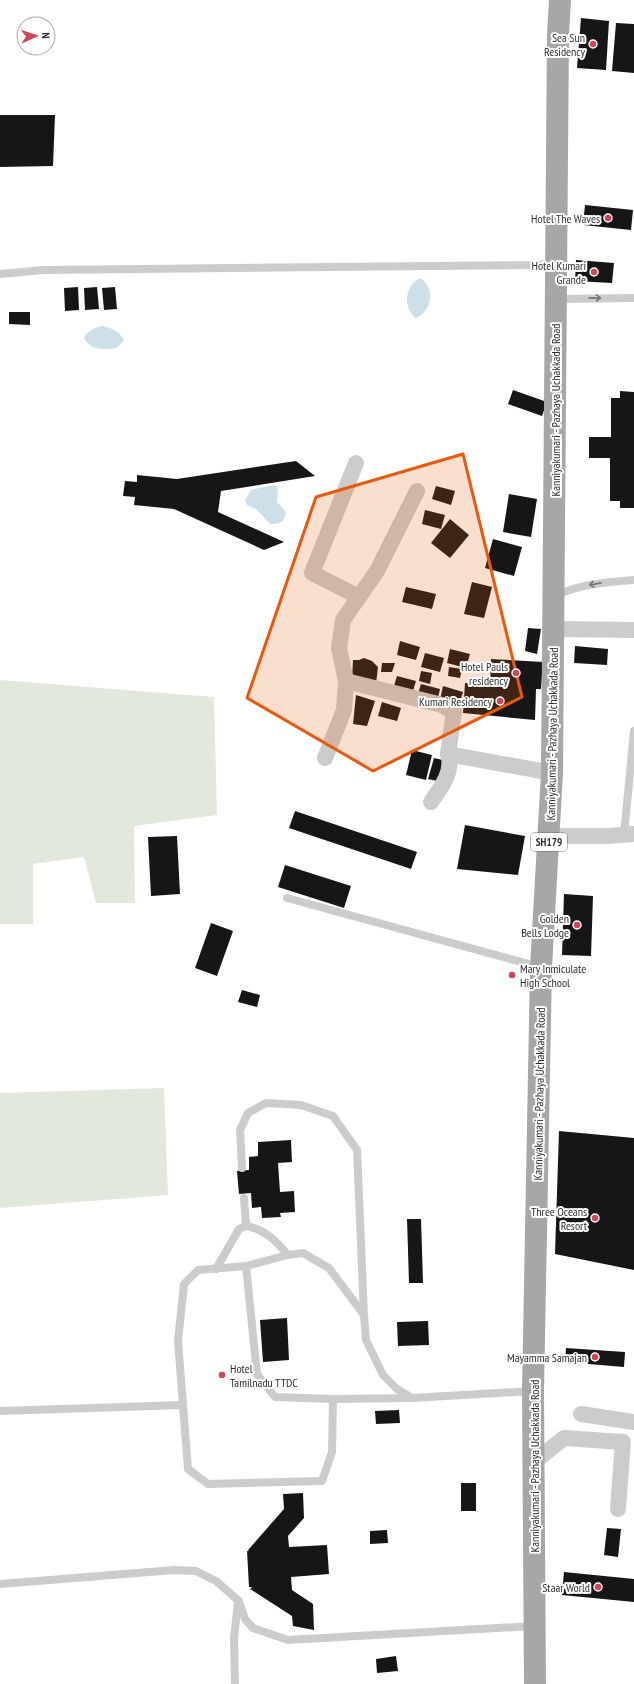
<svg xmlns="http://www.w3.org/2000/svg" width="634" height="1684" viewBox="0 0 634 1684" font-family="'PT Sans Narrow',sans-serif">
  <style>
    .green { fill: #e3e8dc }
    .water { fill: #cddfe9 }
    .building { fill: #161616 }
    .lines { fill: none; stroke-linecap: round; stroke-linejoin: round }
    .service { stroke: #ccc; stroke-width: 8 }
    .minor { stroke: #ccc; stroke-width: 16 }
    .primary { stroke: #a7a7a7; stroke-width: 22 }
    .oneway { stroke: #767676 }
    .marked { fill: #e8590c; fill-opacity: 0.2; stroke: #e8590c; stroke-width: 3; stroke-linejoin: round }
    .poi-dot { fill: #d34454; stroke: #fff; stroke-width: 1.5 }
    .labels { text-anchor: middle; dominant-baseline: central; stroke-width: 4; stroke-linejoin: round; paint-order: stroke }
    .shield { fill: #fff; stroke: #6d6d6d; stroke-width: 1 }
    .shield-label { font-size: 11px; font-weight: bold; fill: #2f2f2f }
    .poi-label { font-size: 12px; fill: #2f2f2f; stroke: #fff; text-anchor: end }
    .street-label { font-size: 12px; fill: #2f2f2f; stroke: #fff }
  </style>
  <rect width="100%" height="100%" fill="#fff"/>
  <g class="green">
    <polygon points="0,680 214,697 217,815 134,826 135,903 96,903 84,857 33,864 33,924 0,924"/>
    <polygon points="164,1088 168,1195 0,1208 0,1093"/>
  </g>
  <g class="water">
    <path d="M 420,278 C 436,288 432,311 416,318 C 402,308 405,285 420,278 Z"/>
    <path d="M 102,326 C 112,328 119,331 124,340 L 117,348 C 104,350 91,351 84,338 C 87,331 94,328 102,326 Z"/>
    <path d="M 273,485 L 278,487 L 277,502 L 286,512 C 284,523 280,524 270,524 L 256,509 L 247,505 L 245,500 L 251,490 Z"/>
  </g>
  <g class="building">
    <polygon points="581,18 609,21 606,70 577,68"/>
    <polygon points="616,23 634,24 634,73 612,71"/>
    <polygon points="0,115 55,115 53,166 0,167"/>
    <polygon points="585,205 633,210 631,230 583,225"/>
    <polygon points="576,260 614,263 612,283 575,281"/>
    <polygon points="78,287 79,310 65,311 64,288"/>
    <polygon points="97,287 99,309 85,310 84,288"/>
    <polygon points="115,287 117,309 104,310 102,288"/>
    <polygon points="9,312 30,312 30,325 9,324"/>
    <polygon points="513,390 547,402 542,416 508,404"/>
    <polygon points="620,391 634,392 634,508 620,508 620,501 610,501 610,458 589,458 589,437 611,437 611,398 620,398"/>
    <polygon points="296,461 315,476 221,491 218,512 284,542 264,550 174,509 134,505 135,497 123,496 125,481 137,482 137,475 177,479"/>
    <polygon points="436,486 455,491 451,505 432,499"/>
    <polygon points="509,494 537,499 531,537 503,532"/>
    <polygon points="425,510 445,515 441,529 422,524"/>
    <polygon points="450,519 469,535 450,558 431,543"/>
    <polygon points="493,539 522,547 514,576 485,568"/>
    <polygon points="472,582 492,587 484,618 464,614"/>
    <polygon points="406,587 436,594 432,609 402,602"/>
    <polygon points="528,628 541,629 537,654 525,651"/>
    <polygon points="400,641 420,647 416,660 397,655"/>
    <polygon points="575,646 608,649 607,665 574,663"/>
    <polygon points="450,649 470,654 466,668 447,663"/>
    <polygon points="425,653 444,658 440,672 421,667"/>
    <polygon points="364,658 372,661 378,667 376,684 371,684 371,679 357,678 352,679 353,660 359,660"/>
    <polygon points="491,659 543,662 541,689 536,689 535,720 463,713 465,683 490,685"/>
    <polygon points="382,663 395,663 392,672 381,672"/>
    <polygon points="449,667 462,669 460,678 448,676"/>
    <polygon points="421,671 432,673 430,684 419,681"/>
    <polygon points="397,676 416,681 412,694 393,689"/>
    <polygon points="421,684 440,689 437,702 417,697"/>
    <polygon points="443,686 463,692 459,705 440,700"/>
    <polygon points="356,695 375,701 367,726 353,724"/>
    <polygon points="382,702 401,708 397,721 378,716"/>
    <polygon points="412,750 432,755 426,780 406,775"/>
    <polygon points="434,758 447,761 442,782 428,779"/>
    <polygon points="295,811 417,852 411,869 289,828"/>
    <polygon points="465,825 525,836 518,875 457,869"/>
    <polygon points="177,836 180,894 151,896 148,837"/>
    <polygon points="285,865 351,886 344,908 278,887"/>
    <polygon points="564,894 593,896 591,956 562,955"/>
    <polygon points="211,923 233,931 217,976 195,968"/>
    <polygon points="242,990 260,995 257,1007 238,1002"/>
    <polygon points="559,1131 634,1138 634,1270 555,1254"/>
    <polygon points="291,1140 292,1162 278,1163 280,1192 294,1191 295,1212 280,1213 281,1217 262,1218 261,1207 252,1208 251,1193 239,1194 237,1171 249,1170 249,1157 258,1156 258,1142"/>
    <polygon points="407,1219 421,1219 423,1283 409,1283"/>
    <polygon points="287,1318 289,1360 263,1362 260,1320"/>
    <polygon points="428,1321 429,1345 398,1346 397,1322"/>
    <polygon points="566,1348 625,1352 624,1367 565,1362"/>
    <polygon points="399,1410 400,1423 376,1424 375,1411"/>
    <rect x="461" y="1483" width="15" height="28"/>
    <polygon points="303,1493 304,1518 288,1536 289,1547 327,1545 329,1574 291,1577 292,1590 313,1604 314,1630 293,1626 292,1616 250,1589 252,1587 249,1587 247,1551 249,1551 248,1550 284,1509 283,1494"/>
    <polygon points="607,1528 621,1529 618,1557 604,1555"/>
    <polygon points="387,1530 388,1543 370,1544 370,1531"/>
    <polygon points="564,1572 634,1579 634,1602 562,1595"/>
    <polygon points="396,1656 398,1671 377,1673 376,1659"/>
  </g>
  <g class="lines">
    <g class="service">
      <polyline points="0,274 44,270 536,265 555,263"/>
      <polyline points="557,299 634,298"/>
      <path d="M 555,596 C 579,584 608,582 634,580"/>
      <polyline points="624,835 634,731"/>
      <polyline points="287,898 540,967"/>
      <polyline points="242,1168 240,1130 248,1113 266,1103 301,1105 333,1116 357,1150 364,1315 366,1340 383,1375 397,1389 412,1398"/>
      <path d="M 244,1198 L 246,1226 C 265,1229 276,1241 288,1255"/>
      <polyline points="246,1266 257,1374 275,1397 333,1399 412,1398 533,1391"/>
      <polyline points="216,1269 239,1229 246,1226"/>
      <polyline points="333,1399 332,1452 322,1481 208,1484 188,1469 178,1341 184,1284 198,1270 246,1266 288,1255 303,1253 329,1268 364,1315"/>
      <polyline points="0,1411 182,1405"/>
      <polyline points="0,1584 174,1570 196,1571 216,1581 239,1601 245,1619 253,1628 288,1640 534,1626"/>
      <polyline points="235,1684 234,1638 238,1603"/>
    </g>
    <g class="minor">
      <polyline points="356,463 312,573 359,597"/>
      <polyline points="555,629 634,630"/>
      <polyline points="346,681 442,705 454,712 448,754 552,773"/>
      <polyline points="325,758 344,710 346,681 339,648 343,620 377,571 417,491"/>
      <path d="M 431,802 C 441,788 454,771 448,754"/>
      <polyline points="550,836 608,836 634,834"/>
      <polyline points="581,1414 634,1422"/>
      <polyline points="534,1462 564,1438 623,1442 618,1509"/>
    </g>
    <polyline class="primary" points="535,1684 533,1391 541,967 552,773 558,34 560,0"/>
  </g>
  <defs><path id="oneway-shaft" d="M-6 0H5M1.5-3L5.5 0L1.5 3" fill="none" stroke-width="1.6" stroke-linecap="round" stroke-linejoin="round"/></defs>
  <g class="oneway">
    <use href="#oneway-shaft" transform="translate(595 298) rotate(-1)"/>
    <use href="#oneway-shaft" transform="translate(595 584) rotate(169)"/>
  </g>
  <path class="marked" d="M 463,454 L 522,697 L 373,771 L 247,698 L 316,497 Z"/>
  <g class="poi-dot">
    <circle cx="593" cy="44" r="4"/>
    <circle cx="608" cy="218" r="4"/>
    <circle cx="594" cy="272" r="4"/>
    <circle cx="516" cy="673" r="4"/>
    <circle cx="500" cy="701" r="4"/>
    <circle cx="577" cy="925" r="4"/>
    <circle cx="512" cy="975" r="4"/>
    <circle cx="595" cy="1218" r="4"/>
    <circle cx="595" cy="1357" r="4"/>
    <circle cx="222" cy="1375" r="4"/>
    <circle cx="598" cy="1587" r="4"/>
  </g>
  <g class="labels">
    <rect class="shield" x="531" y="833" width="36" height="18" rx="3"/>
    <g class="shield-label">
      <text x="549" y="842">SH179</text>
    </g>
    <g class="poi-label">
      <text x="585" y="37">Sea Sun<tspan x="585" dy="14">Residency</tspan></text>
      <text x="600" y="218">Hotel The Waves</text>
      <text x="586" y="265">Hotel Kumari<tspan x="586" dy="14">Grande</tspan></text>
      <text x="508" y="666">Hotel Pauls<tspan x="508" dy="14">residency</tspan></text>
      <text x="492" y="701">Kumari Residency</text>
      <text x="569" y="918">Golden<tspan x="569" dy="14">Bells Lodge</tspan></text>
      <text x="520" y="968" text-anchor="start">Mary Inmiculate<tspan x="520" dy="14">High School</tspan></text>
      <text x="587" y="1211">Three Oceans<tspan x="587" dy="14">Resort</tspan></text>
      <text x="587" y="1357">Mayamma Samajan</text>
      <text x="230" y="1368" text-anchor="start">Hotel<tspan x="230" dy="14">Tamilnadu TTDC</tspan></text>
      <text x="590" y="1587">Staar World</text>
    </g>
    <g class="street-label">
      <text transform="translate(555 410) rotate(-90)">Kanniyakumari - Pazhaya Uchakkada Road</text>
      <text transform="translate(552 734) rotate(-89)">Kanniyakumari - Pazhaya Uchakkada Road</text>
      <text transform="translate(539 1094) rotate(-89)">Kanniyakumari - Pazhaya Uchakkada Road</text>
      <text transform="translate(534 1466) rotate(-90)">Kanniyakumari - Pazhaya Uchakkada Road</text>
    </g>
  </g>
  <g transform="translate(36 36) rotate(87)"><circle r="19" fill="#ffffff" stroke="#acacac"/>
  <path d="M0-3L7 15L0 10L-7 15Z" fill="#d34454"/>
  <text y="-6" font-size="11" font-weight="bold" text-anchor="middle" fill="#2f2f2f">N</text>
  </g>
</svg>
